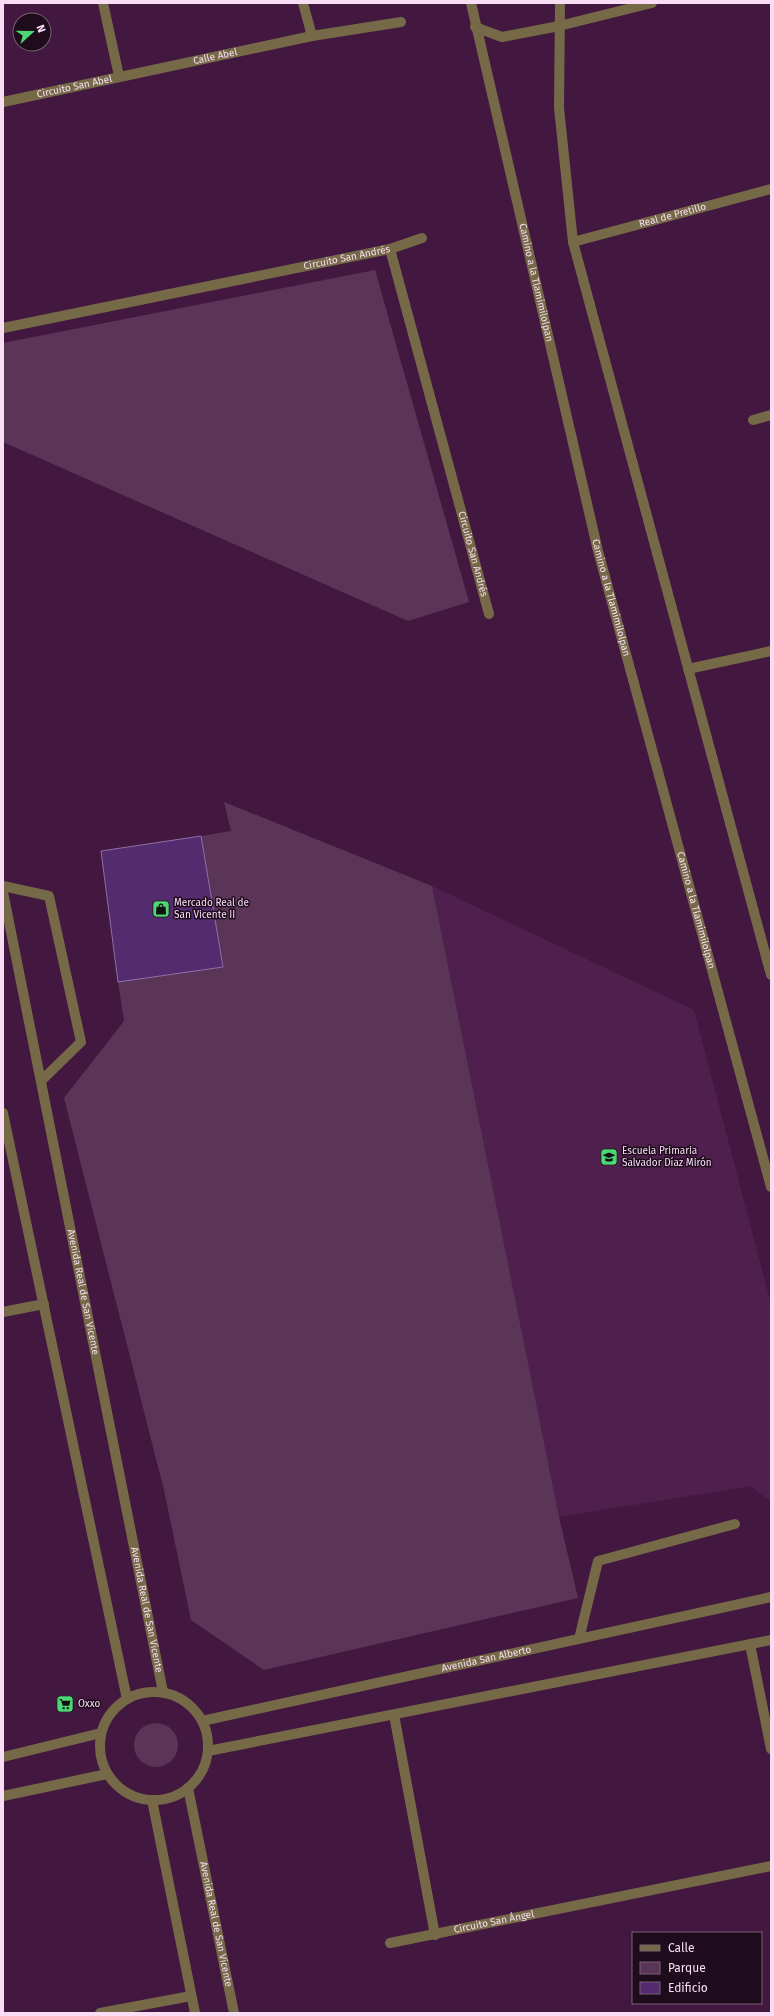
<svg xmlns="http://www.w3.org/2000/svg" width="774" height="2016" viewBox="0 0 774 2016" font-family="'Fira Sans',sans-serif">
  <style>
    .built { fill: #4f204d }
    .green { fill: #5b3558 }
    .building { fill: #532b6e; stroke: #8e70a6 }
    .lines { fill: none; stroke-linecap: round; stroke-linejoin: round }
    .minor { stroke: #766947; stroke-width: 10 }
    .labels { text-anchor: middle; dominant-baseline: central; stroke-width: 3; stroke-linejoin: round; paint-order: stroke }
    .street-label { font-size: 10px; fill: #f8ddf5; stroke: #1e0c1d }
    .poi-label { font-size: 10px; fill: #f8ddf5; stroke: #1e0c1d; text-anchor: start }
  </style>
  <rect width="100%" height="100%" fill="#421840"/>
  <polygon class="built" points="432,886 694,1010 771,1304 771,1502 751,1486 559,1517"/>
  <g class="green">
    <polygon points="375,270 469,602 408,621 3,442 3,343"/>
    <polygon points="224,802 432,886 559,1517 578,1598 264,1670 191,1620 164,1490 64,1098 124,1021 118,982 223,966 201,836 231,831"/>
    <circle cx="156" cy="1745" r="22"/>
  </g>
  <polygon class="building" points="201,836 223,967 118,982 101,851"/>
  <g class="lines">
    <g class="minor">
      <polyline points="103,3 119,76"/>
      <polyline points="303,3 312,36"/>
      <path id="s1" d="M 471,3 L 598,551 L 771,1187"/>
      <polyline points="560,3 559,108 573,242 771,975"/>
      <polyline points="475,27 502,37 559,26 652,3"/>
      <path id="s2" d="M 3,102 L 312,36 L 401,22"/>
      <path id="s3" d="M 573,242 L 771,189"/>
      <path id="s4" d="M 390,249 L 489,614"/>
      <path id="s5" d="M 3,328 L 390,249 L 422,238"/>
      <polyline points="753,420 771,415"/>
      <polyline points="688,669 771,651"/>
      <polyline points="3,886 49,896 81,1042 41,1081"/>
      <path id="s6" d="M 3,892 L 163,1692"/>
      <polyline points="3,1113 127,1699"/>
      <polyline points="3,1312 44,1304"/>
      <polyline points="579,1639 598,1561 735,1524"/>
      <polyline points="750,1644 771,1749"/>
      <circle cx="154" cy="1746" r="54"/>
      <polyline points="394,1715 435,1935"/>
      <path id="s7" d="M 202,1721 L 771,1597"/>
      <polyline points="208,1751 771,1640"/>
      <polyline points="3,1757 101,1733"/>
      <path id="s8" d="M 188,1788 L 234,2013"/>
      <polyline points="3,1796 107,1774"/>
      <polyline points="152,1800 195,2013"/>
      <path id="s9" d="M 390,1943 L 771,1866"/>
      <polyline points="100,2013 191,1996"/>
    </g>
  </g>
  <defs>
    <symbol id="shop-square" viewBox="-11 -11 22 22"><rect x="-9" y="-9" width="18" height="18" rx="4" fill="#4ed675" stroke="#1e0c1d"/><path d="M-5-2.5h2.3a2.7 3.5 0 0 1 5.4 0H5L5.5 6h-11ZM-1.5-2.5h3a1.5 2.3 0 0 0-3 0Z" fill="#111"/></symbol>
    <symbol id="school-square" viewBox="-11 -11 22 22"><rect x="-9" y="-9" width="18" height="18" rx="4" fill="#4ed675" stroke="#1e0c1d"/><path d="M0-5L7-2L0 1L-7-2ZM-4 1L0 2.5L4 1V4Q0 6-4 4Z" fill="#111"/></symbol>
    <symbol id="supermarket-square" viewBox="-11 -11 22 22"><rect x="-9" y="-9" width="18" height="18" rx="4" fill="#4ed675" stroke="#1e0c1d"/><path d="M-6-5.5h2.5l.6 2H6L4.5 2H-2.5L-4.4-4H-6ZM-1.5 3.2a1.3 1.3 0 1 0 .1 0ZM3 3.2a1.3 1.3 0 1 0 .1 0Z" fill="#111"/></symbol>
  </defs>
  <g fill-rule="evenodd">
    <use href="#shop-square" x="151" y="899" width="20" height="20"/>
    <use href="#school-square" x="599" y="1147" width="20" height="20"/>
    <use href="#supermarket-square" x="55" y="1694" width="20" height="20"/>
  </g>
  <g class="labels">
    <g class="street-label">
      <text stroke="none"><textPath href="#s2" startOffset="217">Calle Abel</textPath></text>
      <text stroke="none"><textPath href="#s2" startOffset="73">Circuito San Abel</textPath></text>
      <text stroke="none"><textPath href="#s3" startOffset="103">Real de Pretillo</textPath></text>
      <text stroke="none"><textPath href="#s5" startOffset="351">Circuito San Andrés</textPath></text>
      <text stroke="none"><textPath href="#s1" startOffset="287">Camino a la Tlamimilolpan</textPath></text>
      <text stroke="none"><textPath href="#s4" startOffset="316">Circuito San Andrés</textPath></text>
      <text stroke="none"><textPath href="#s1" startOffset="611">Camino a la Tlamimilolpan</textPath></text>
      <text stroke="none"><textPath href="#s1" startOffset="935">Camino a la Tlamimilolpan</textPath></text>
      <text stroke="none"><textPath href="#s6" startOffset="408">Avenida Real de San Vicente</textPath></text>
      <text stroke="none"><textPath href="#s6" startOffset="732">Avenida Real de San Vicente</textPath></text>
      <text stroke="none"><textPath href="#s7" startOffset="291">Avenida San Alberto</textPath></text>
      <text stroke="none"><textPath href="#s9" startOffset="106">Circuito San Ángel</textPath></text>
      <text stroke="none"><textPath href="#s8" startOffset="139">Avenida Real de San Vicente</textPath></text>
    </g>
    <g class="poi-label">
      <text x="174" y="903">Mercado Real de<tspan x="174" dy="12">San Vicente II</tspan></text>
      <text x="622" y="1151">Escuela Primaria<tspan x="622" dy="12">Salvador Díaz Mirón</tspan></text>
      <text x="78" y="1704">Oxxo</text>
    </g>
  </g>
  <rect width="774" height="2016" fill="none" stroke="#f8ddf5" stroke-width="8"/>
  <rect x="632" y="1932" width="130" height="72" fill="#1e0c1d" stroke="#756073"/>
  <rect x="640" y="1945" width="20" height="6" fill="#766947" stroke="#756073"/>
  <text x="668" y="1952" font-size="12" fill="#f8ddf5">Calle</text>
  <rect x="640" y="1962" width="20" height="12" fill="#5b3558" stroke="#756073"/>
  <text x="668" y="1972" font-size="12" fill="#f8ddf5">Parque</text>
  <rect x="640" y="1982" width="20" height="12" fill="#532b6e" stroke="#756073"/>
  <text x="668" y="1992" font-size="12" fill="#f8ddf5">Edificio</text>
  <g transform="translate(32 32) rotate(69)"><circle r="19" fill="#1e0c1d" stroke="#756073"/>
  <path d="M0-3L7 15L0 10L-7 15Z" fill="#4ed675"/>
  <text y="-6" font-size="11" font-weight="bold" text-anchor="middle" fill="#f8ddf5">N</text>
  </g>
</svg>
